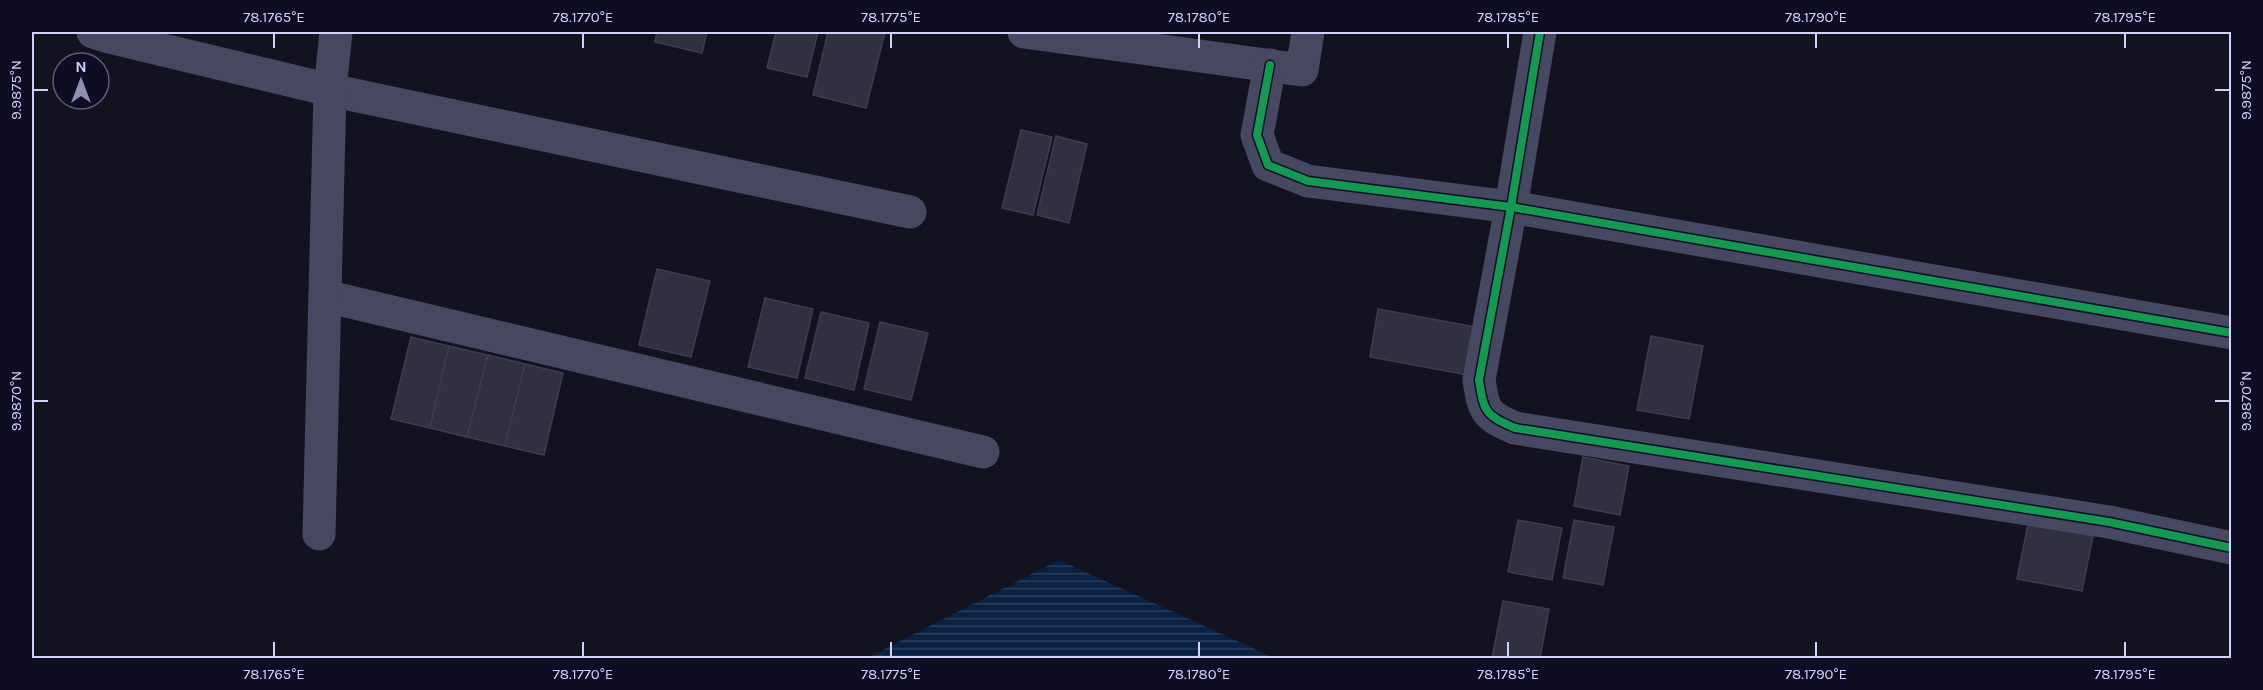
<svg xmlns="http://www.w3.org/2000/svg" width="2263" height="690" viewBox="0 0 2263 690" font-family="Karla,sans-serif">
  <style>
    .water { fill: url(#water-rules) }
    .building { fill: #313041; stroke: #3e3c53; stroke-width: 1.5 }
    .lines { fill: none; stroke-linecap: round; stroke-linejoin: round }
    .minor { stroke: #464760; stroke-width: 33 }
    .cycleway-casing { stroke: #0f0d24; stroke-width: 11 }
    .cycleway { stroke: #139951; stroke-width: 8 }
    .ticks { fill: none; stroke: #d3d0ff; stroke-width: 2 }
    .neatline { fill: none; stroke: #d3d0ff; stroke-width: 2 }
    .ticks-label { font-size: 15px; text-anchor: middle; fill: #d3d0ff }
  </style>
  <defs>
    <pattern id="water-rules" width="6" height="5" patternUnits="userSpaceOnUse" patternTransform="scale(1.5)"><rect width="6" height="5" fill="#092143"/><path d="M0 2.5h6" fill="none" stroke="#2c405f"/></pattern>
  </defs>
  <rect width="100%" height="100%" fill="#13121f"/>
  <polygon class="water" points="1059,560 1275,658 867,658"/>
  <g class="building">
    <polygon points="657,32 707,32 702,53 655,42"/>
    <polygon points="776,32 818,32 807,77 767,68"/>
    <polygon points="828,32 885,32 866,108 813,95"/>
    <polygon points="1021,130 1052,137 1033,215 1002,208"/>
    <polygon points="1056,136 1087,144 1069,223 1037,215"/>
    <polygon points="657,269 710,281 691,357 639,345"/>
    <polygon points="765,298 813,309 797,378 748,367"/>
    <polygon points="1378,309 1476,327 1467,375 1370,357"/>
    <polygon points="821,312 869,323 854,390 805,378"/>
    <polygon points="880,322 928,333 911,400 864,389"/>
    <polygon points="1651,336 1703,346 1689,419 1637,410"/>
    <polygon points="411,337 449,346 430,428 391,419"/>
    <polygon points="449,346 488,355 467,437 430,428"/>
    <polygon points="488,355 525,364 505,446 467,437"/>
    <polygon points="525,364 563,373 544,455 505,446"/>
    <polygon points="1583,457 1629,466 1620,515 1574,506"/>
    <polygon points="1518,520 1562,528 1552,580 1508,572"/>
    <polygon points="1574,520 1614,527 1603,585 1563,578"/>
    <polygon points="2028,524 2093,536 2082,591 2017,579"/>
    <polygon points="1503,601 1549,609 1540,658 1492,658"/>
  </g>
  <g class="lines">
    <g class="minor">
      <polyline points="93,32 109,37 330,90 910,212"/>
      <polyline points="1024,32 1302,70 1308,32"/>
      <path d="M 1540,32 L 1511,207 L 1479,380 C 1484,412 1485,415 1515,428 L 2109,522 L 2232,548"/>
      <polyline points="1270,65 1257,135 1268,165 1308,181 1511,207 2232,333"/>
      <polyline points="325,296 983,452"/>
      <polyline points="319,534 330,90 336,32"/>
    </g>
    <defs>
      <g id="cycleway">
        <path d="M 1540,32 L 1511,207 L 1479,380 C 1484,412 1485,415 1515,428 L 2109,522 L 2232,548"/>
        <polyline points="1270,65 1257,135 1268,165 1308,181 1511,207 2232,333"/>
      </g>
    </defs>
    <use href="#cycleway" class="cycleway-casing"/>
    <use href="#cycleway" class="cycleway"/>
  </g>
  <path class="ticks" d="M 274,33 L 274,48M 583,33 L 583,48M 891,33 L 891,48M 1199,33 L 1199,48M 1508,33 L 1508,48M 1816,33 L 1816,48M 2125,33 L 2125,48M 33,90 L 48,90M 2215,90 L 2230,90M 33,401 L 48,401M 2215,401 L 2230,401M 274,642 L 274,657M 583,642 L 583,657M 891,642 L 891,657M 1199,642 L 1199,657M 1508,642 L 1508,657M 1816,642 L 1816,657M 2125,642 L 2125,657"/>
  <rect width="2263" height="690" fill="none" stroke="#0f0d24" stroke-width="66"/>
  <g transform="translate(81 81)"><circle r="28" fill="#0f0d24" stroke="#5d5b7c" stroke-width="1.5"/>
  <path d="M0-4.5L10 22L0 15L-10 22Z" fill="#908eb1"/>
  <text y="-9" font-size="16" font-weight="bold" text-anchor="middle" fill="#d3d0ff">N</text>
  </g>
  <rect x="33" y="33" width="2197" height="624" class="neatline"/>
  <g class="ticks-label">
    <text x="274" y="22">78.1765°E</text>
    <text x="583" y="22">78.1770°E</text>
    <text x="891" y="22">78.1775°E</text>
    <text x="1199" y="22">78.1780°E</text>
    <text x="1508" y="22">78.1785°E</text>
    <text x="1816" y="22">78.1790°E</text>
    <text x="2125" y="22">78.1795°E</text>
    <text transform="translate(16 90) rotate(-90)" y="5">9.9875°N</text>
    <text transform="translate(2246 90) rotate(-90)" y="5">9.9875°N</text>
    <text transform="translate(16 401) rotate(-90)" y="5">9.9870°N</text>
    <text transform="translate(2246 401) rotate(-90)" y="5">9.9870°N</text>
    <text x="274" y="679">78.1765°E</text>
    <text x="583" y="679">78.1770°E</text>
    <text x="891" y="679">78.1775°E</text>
    <text x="1199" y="679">78.1780°E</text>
    <text x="1508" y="679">78.1785°E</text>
    <text x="1816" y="679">78.1790°E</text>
    <text x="2125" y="679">78.1795°E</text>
  </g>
</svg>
